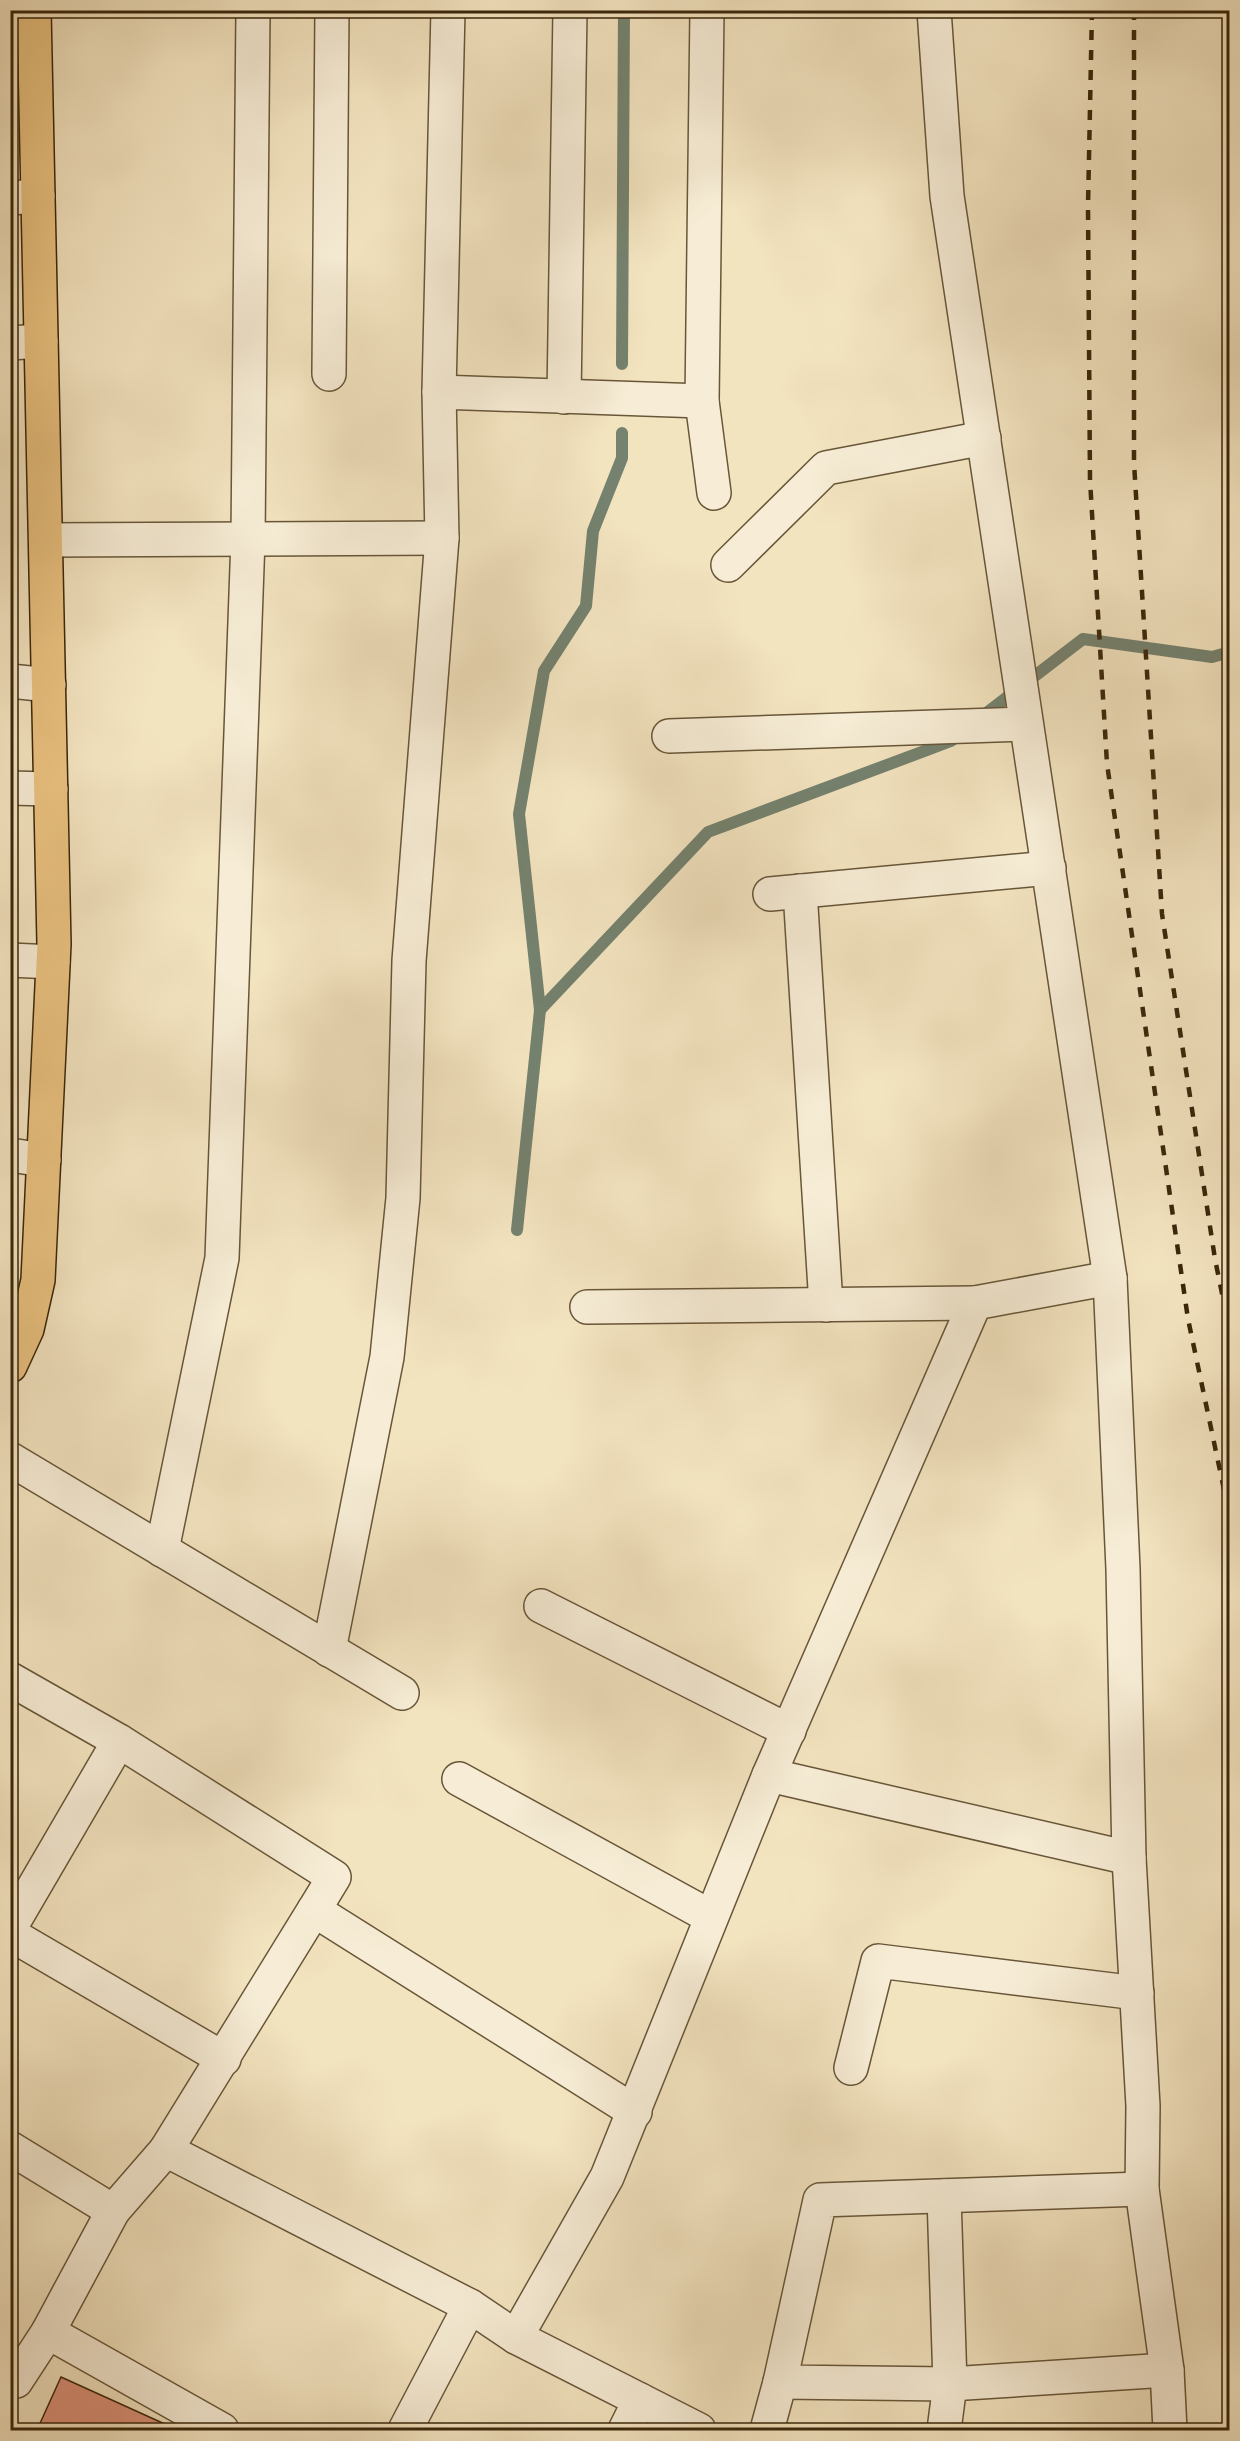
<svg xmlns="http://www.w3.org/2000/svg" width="1240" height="2441" viewBox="0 0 1240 2441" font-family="'IM FELL Great Primer',serif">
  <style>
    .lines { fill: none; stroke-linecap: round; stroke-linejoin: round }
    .stream { stroke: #74826f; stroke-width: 12 }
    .building { fill: #dc917a; stroke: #3a260a; stroke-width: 1.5 }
    .minor-casing { stroke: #685638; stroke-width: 36 }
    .major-casing { stroke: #3a260a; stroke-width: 36 }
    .minor { stroke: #f7edd6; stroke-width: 33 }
    .major { stroke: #eac280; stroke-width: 33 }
    .rail { stroke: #3a260a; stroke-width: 4.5; stroke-dasharray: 10 10; stroke-linecap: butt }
  </style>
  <rect width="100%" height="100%" fill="#f3e4c0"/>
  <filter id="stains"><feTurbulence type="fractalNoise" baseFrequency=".00333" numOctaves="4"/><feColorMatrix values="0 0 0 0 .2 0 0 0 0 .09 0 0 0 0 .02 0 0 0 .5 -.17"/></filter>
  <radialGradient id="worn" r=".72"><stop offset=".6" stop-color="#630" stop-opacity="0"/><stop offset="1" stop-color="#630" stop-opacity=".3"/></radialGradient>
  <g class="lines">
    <g class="stream">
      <polyline points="622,364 624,10"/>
      <polyline points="980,718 1083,639 1212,657 1230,652"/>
      <polyline points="540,1010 708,832 951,741 957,736"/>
      <polyline points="517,1230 540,1010 519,814 544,671 586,606 593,531 622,458 622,433"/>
    </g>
  </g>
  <polygon class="building" points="61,2377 178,2430 37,2430"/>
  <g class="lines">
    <defs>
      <g id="minor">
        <polyline points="707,10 702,401 714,493"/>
        <polyline points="934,10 947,196 1110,1278 1123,1569 1129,1858 1143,2106 1142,2189 1167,2370 1170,2430"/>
        <polyline points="10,198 38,196"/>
        <polyline points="10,343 41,341"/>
        <polyline points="329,374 332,10"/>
        <polyline points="439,392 448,10"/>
        <polyline points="564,397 570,10"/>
        <polyline points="46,540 442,538"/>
        <polyline points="728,565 826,468 984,438"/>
        <polyline points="10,681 49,685"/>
        <polyline points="669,736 1026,724"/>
        <polyline points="10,788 51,789"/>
        <polyline points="800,891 826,1305"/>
        <polyline points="770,894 1049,868"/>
        <polyline points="10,960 53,962"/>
        <polyline points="10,1155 44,1160"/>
        <polyline points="1110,1278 975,1303 769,1775 1129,1858"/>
        <polyline points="587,1307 975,1303"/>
        <polyline points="10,1459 402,1693"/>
        <polyline points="162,1550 222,1258 248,539 253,10"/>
        <polyline points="541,1606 789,1731"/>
        <polyline points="329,1650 387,1357 403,1198 409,961 442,538 439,392 702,401"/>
        <polyline points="10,1679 119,1741 334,1877 314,1910 635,2112"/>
        <polyline points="459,1779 711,1917"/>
        <polyline points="10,1928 119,1741"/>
        <polyline points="10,1934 224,2059"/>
        <polyline points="851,2068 878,1961 1137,1993"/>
        <polyline points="10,2148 113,2211 166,2150 470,2306"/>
        <polyline points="166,2150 314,1910"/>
        <polyline points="1142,2189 820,2200 780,2382 950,2384 1167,2370"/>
        <polyline points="48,2332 113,2211"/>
        <polyline points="10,2377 16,2381 48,2332 222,2430"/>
        <polyline points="405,2430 470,2306 516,2337"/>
        <polyline points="625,2430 640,2400"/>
        <polyline points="699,2430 516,2337 607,2177 769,1775"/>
        <polyline points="767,2430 780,2382"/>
        <polyline points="944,2430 950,2384 944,2196"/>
      </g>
      <polyline id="major" points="10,1366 27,1329 38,1280 54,944 34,10"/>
    </defs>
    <use href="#minor" class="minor-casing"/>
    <use href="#major" class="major-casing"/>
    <use href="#minor" class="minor"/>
    <use href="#major" class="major"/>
    <g class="rail">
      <polyline points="1092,10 1088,206 1090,480 1107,764 1188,1319 1230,1518"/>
      <polyline points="1134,10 1134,463 1162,914 1215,1259 1230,1333"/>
    </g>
  </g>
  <rect width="1240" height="2441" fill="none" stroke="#f3e4c0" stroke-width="36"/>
  <rect x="12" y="12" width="1216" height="2417" fill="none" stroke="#3a260a" stroke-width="3"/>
  <rect x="18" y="18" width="1204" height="2405" fill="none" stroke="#3a260a" stroke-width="1.5"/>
  <rect width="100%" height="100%" filter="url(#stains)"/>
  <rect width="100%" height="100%" fill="url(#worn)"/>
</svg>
